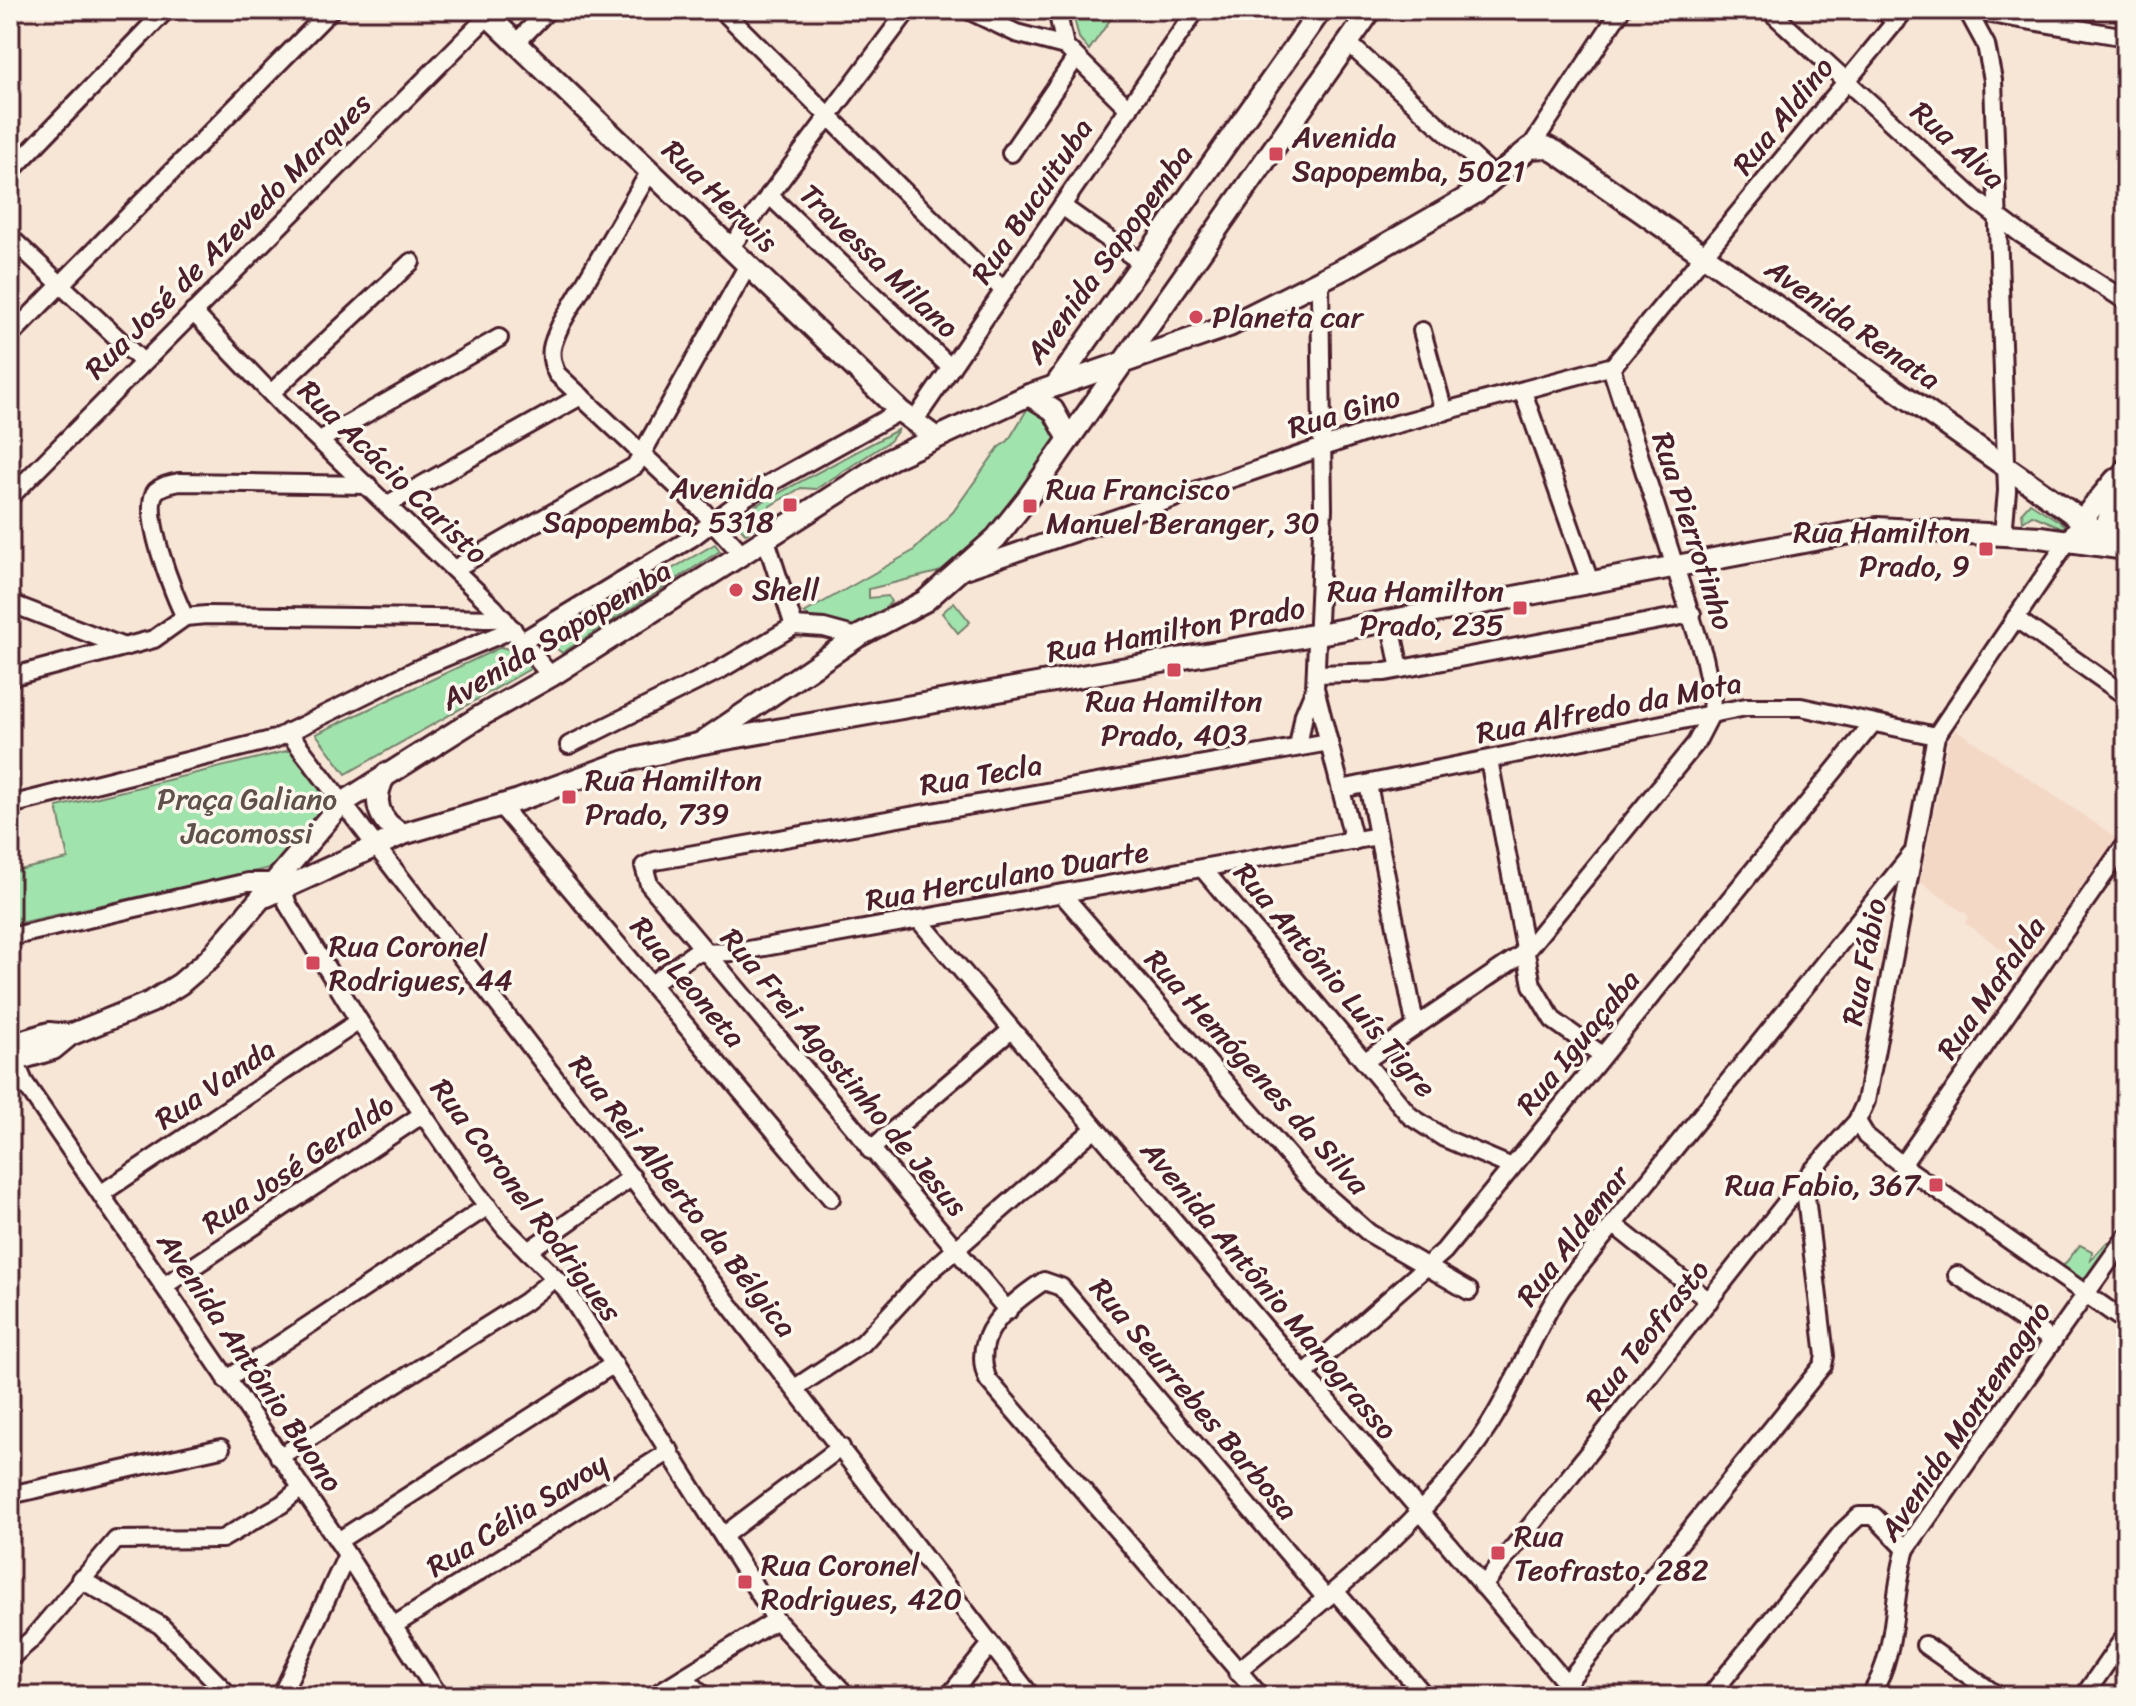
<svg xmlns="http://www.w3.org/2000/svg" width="2136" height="1706" viewBox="0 0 2136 1706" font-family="Sriracha,sans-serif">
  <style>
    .built { fill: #f4d8c6 }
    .green { fill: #a1e3ad; stroke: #76816c; stroke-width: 2 }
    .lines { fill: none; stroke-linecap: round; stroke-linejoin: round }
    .minor-casing { stroke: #4a1f2b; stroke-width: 22 }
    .major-casing { stroke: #4a1f2b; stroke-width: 26 }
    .minor { stroke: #fbf7ec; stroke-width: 16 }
    .major { stroke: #fbf7ec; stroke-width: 20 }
    .poi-dot { fill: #d1495b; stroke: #fbf7ec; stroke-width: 3 }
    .labels { text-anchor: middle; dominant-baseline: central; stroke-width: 7; stroke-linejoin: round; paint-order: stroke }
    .street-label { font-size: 30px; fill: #4a1f2b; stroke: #fbf7ec }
    .poi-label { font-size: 30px; fill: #4a1f2b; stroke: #fbf7ec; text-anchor: start }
    .park-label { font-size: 30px; fill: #60504c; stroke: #fbf7ec }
  </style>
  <rect width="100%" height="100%" fill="#f7e5d6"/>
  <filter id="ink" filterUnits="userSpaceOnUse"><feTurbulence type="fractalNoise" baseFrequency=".0125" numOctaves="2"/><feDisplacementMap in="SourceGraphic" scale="16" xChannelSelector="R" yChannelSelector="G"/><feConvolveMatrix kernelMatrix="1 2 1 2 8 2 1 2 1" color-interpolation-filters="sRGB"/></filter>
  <g filter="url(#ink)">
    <polygon class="built" points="1955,729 2117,838 2027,967 1965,923 1969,916 1920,882 1948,742"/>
    <g class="green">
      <polygon points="1072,10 1117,10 1089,50 1079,38"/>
      <path d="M 1028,408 L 1038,408 L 1059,427 L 1057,442 L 1001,521 L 954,568 L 869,589 L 869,598 L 888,596 L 891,602 C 882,611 873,624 861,628 C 846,632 816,622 804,613 L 913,551 L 953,512 L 999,447 L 1008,441 Z"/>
      <polygon points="899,429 890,441 816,489 801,488 770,506 765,522 746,534 732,518"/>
      <polygon points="2030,503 2065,525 2063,528 2032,515 2023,521 2022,512"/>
      <polygon points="715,544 720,551 562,653 550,643 551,639"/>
      <polygon points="954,602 970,622 958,633 942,613"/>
      <polygon points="501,647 519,652 530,669 346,774 316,734"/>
      <polygon points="291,750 327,800 326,812 279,866 10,925 10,872 68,859 57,807"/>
      <polygon points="2107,1242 2115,1248 2086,1284 2063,1266 2080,1245 2092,1251 2091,1260"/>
    </g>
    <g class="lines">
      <defs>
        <g id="minor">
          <polyline points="722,10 1004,291"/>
          <polyline points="968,10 1016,33 1065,46"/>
          <polyline points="1057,10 1065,46 1129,109"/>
          <polyline points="1769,10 1977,201 2021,234 2126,301"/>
          <polyline points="1882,10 1896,22"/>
          <polyline points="1967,10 1986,45 1993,80 2007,491 2003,535"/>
          <polyline points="1967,10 2126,37"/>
          <polyline points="517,42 548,10"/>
          <polyline points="1347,42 1496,178"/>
          <polyline points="1530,148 1621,10"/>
          <polyline points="1011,153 1075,59"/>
          <path d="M 650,171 L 561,324 C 552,343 547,354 557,374 L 702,510 L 743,555"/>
          <polyline points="10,172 166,10"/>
          <polyline points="769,195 951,368"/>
          <polyline points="1062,206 1142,263"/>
          <polyline points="10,237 143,362"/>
          <polyline points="730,248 908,10"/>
          <polyline points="1320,281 1323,509 1315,688 1354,841"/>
          <polyline points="193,312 282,405 494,608 551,676"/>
          <polyline points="1422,331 1444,412"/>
          <polyline points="10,336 331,10"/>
          <polyline points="1523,392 1590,582"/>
          <polyline points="271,393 411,262"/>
          <polyline points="913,423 1196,10"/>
          <polyline points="320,440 499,338"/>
          <polyline points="10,497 488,16"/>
          <polyline points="388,504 581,396"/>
          <polyline points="766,540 794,626"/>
          <polyline points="454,569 635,466 748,265"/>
          <polyline points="962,571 1367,432 1613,366 1905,10"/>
          <polyline points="10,603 124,647"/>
          <path d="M 185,617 C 174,596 140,510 156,491 C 162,485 171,484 179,482 L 368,485"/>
          <polyline points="2015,618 2126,696"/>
          <polyline points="1390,621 1400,669"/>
          <polyline points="794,626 824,628 857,637"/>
          <polyline points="522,641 693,537 747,496 900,411"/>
          <polyline points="1316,674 1385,672 1692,614"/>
          <polyline points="10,677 154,639 185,617 206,615 504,619"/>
          <polyline points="288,732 1031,1696"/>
          <polyline points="569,745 718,671 794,626"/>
          <polyline points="1298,747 1304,714 1315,688"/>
          <polyline points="1489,760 1532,985 1553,1020 1602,1055"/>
          <polyline points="1368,784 1415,1024"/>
          <polyline points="1341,789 1746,707 1801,707 1936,736"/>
          <polyline points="10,805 275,739 415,670 513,629"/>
          <polyline points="500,805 831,1198"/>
          <polyline points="1203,869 1410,1116 1444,1138 1512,1167"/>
          <polyline points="282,887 288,905 359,1021 477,1193 505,1228 565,1288 776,1620 847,1696"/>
          <polyline points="1063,895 1311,1182 1369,1233 1469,1291"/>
          <polyline points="919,920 1577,1696"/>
          <polyline points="10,937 248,882 275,882"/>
          <polyline points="653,983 694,953 737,952 1378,836"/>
          <polyline points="11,1051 24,1082 338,1541 439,1696"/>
          <polyline points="1365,1061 1525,952 1696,743 1711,714 1712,695 1704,657 1611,367"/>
          <polyline points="1857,1121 1866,1136 1902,1165 2126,1322"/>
          <polyline points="870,1150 1010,1031"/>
          <polyline points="1902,1165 2126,843"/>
          <polyline points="102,1193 359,1021"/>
          <polyline points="1613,1224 1709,1301"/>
          <polyline points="528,1251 632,1177"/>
          <polyline points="1957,1275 2053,1341"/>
          <polyline points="164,1286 423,1114"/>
          <polyline points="1008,1311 649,884 644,866 655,861 1329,742"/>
          <polyline points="1304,1374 1444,1251 1873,723"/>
          <polyline points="226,1380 488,1206"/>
          <polyline points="795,1388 863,1343 924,1277 1094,1129"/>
          <polyline points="279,1457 525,1302 555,1278"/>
          <polyline points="10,1495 221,1448"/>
          <polyline points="723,1536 841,1447"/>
          <polyline points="338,1541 614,1364"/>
          <polyline points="80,1579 160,1625 230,1696"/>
          <polyline points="1483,1586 1804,1180 1857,1121 1866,1101 1936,736 2082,520"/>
          <polyline points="1335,1591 1425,1696"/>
          <polyline points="393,1626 670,1451"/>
          <polyline points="1925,1645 1998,1696"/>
          <polyline points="10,1658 31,1640 116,1540 222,1539 282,1504 301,1488"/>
          <path d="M 1237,1672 C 1327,1597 1423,1526 1488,1427 C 1517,1383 1533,1331 1562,1288 L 1911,855"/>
          <polyline points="684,1677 704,1696"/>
          <polyline points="1566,1684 1823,1365 1825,1356 1804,1180"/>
          <polyline points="281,1696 347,1555"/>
          <polyline points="653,1696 776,1620"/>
          <polyline points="949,1696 991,1644"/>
          <path d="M 1260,1696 L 988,1380 C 969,1335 1009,1304 1044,1281 L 1061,1287 L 1326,1598"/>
          <polyline points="1710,1696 1843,1531 1859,1516 1874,1516 1906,1549"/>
          <path d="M 1870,1696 C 1899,1652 1891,1597 1906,1549 L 2126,1237"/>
          <polyline points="2084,1696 2126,1635"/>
        </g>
        <g id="major">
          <polyline points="482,10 900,411 935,437"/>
          <polyline points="1055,386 1321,10"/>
          <polyline points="1029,395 1053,410 1069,439"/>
          <polyline points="2082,520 2115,480"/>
          <polyline points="2103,535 2126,469"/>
          <polyline points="702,742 857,637 925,601 996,538 1027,499 1371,10"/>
          <path d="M 386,774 C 371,798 377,822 403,834"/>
          <polyline points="267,896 403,834 519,800 626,761 698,744 1319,634 1877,528 2040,537 2119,548"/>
          <polyline points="10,1045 49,1033 70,1035"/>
          <polyline points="10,1062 53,1049 70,1035 151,1002 180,984 209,959 341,804 479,717 551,676 891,459 1029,395 1229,326 1349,266 1477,192 1530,148 1546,147 1556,152 2126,551"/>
        </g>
      </defs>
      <use href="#minor" class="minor-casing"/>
      <use href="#major" class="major-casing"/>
      <use href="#minor" class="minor"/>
      <use href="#major" class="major"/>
    </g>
  </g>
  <g class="poi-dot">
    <rect x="1268" y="146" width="16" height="16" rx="4"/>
    <circle cx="1196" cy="317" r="8"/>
    <rect x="782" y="497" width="16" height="16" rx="4"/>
    <rect x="1022" y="498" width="16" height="16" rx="4"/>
    <rect x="1978" y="541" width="16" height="16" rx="4"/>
    <circle cx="736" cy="590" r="8"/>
    <rect x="1512" y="600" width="16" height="16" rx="4"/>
    <rect x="1166" y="662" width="16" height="16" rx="4"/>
    <rect x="561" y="789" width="16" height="16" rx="4"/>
    <rect x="305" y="955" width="16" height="16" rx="4"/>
    <rect x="1928" y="1177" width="16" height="16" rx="4"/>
    <rect x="1490" y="1545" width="16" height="16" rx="4"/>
    <rect x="737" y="1574" width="16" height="16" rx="4"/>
  </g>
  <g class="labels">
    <g class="street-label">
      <text transform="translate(1783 116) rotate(-51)">Rua Aldino</text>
      <text transform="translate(1958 145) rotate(42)">Rua Alva</text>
      <text transform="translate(720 196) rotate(44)">Rua Herwis</text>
      <text transform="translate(1032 201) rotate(-56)">Rua Bucuituba</text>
      <text transform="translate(228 236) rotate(-45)">Rua José de Azevedo Marques</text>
      <text transform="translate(1109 254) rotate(-54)">Avenida Sapopemba</text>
      <text transform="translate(879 261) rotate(44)">Travessa Milano</text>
      <text transform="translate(1853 324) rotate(35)">Avenida Renata</text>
      <text transform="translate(1344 412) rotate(-17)">Rua Gino</text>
      <text transform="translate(393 472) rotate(44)">Rua Acácio Caristo</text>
      <text transform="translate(1693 531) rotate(72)">Rua Pierrotinho</text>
      <text transform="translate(1176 630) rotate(-10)">Rua Hamilton Prado</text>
      <text transform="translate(556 635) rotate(-31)">Avenida Sapopemba</text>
      <text transform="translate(1609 708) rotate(-11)">Rua Alfredo da Mota</text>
      <text transform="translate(981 775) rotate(-10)">Rua Tecla</text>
      <text transform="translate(1007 876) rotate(-10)">Rua Herculano Duarte</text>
      <text transform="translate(1864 962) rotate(-79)">Rua Fábio</text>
      <text transform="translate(1335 980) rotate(50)">Rua Antônio Luís Tigre</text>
      <text transform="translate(688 982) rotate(50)">Rua Leoneta</text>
      <text transform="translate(1991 988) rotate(-55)">Rua Mafalda</text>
      <text transform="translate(1578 1042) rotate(-51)">Rua Iguaçaba</text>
      <text transform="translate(844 1072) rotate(50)">Rua Frei Agostinho de Jesus</text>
      <text transform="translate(1257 1072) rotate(48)">Rua Hemógenes da Silva</text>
      <text transform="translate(215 1084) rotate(-34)">Rua Vanda</text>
      <text transform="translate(298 1164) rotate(-34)">Rua José Geraldo</text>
      <text transform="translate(683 1196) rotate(52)">Rua Rei Alberto da Bélgica</text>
      <text transform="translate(526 1200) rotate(53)">Rua Coronel Rodrigues</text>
      <text transform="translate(1573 1236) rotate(-53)">Rua Aldemar</text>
      <text transform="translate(1269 1290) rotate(50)">Avenida Antônio Manograsso</text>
      <text transform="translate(1647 1335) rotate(-52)">Rua Teofrasto</text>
      <text transform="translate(250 1362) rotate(56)">Avenida Antônio Buono</text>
      <text transform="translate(1194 1399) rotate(50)">Rua Seurrebes Barbosa</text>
      <text transform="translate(1965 1421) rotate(-56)">Avenida Montemagno</text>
      <text transform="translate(517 1515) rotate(-32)">Rua Célia Savoy</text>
    </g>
    <g class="poi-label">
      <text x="1292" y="137">Avenida<tspan x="1292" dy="34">Sapopemba, 5021</tspan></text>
      <text x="1212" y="317">Planeta car</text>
      <text x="774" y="488" text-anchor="end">Avenida<tspan x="774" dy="34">Sapopemba, 5318</tspan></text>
      <text x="1046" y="489">Rua Francisco<tspan x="1046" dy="34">Manuel Beranger, 30</tspan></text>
      <text x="1970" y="532" text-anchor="end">Rua Hamilton<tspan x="1970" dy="34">Prado, 9</tspan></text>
      <text x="752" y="590">Shell</text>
      <text x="1504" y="591" text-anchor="end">Rua Hamilton<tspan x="1504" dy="34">Prado, 235</tspan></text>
      <text x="1174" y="701" text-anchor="middle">Rua Hamilton<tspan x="1174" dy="34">Prado, 403</tspan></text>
      <text x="585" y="780">Rua Hamilton<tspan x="585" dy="34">Prado, 739</tspan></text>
      <text x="329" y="946">Rua Coronel<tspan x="329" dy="34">Rodrigues, 44</tspan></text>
      <text x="1920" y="1185" text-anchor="end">Rua Fabio, 367</text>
      <text x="1514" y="1536">Rua<tspan x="1514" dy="34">Teofrasto, 282</tspan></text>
      <text x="761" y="1565">Rua Coronel<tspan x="761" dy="34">Rodrigues, 420</tspan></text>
    </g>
    <g class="park-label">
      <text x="247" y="799">Praça Galiano<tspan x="247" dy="34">Jacomossi</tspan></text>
    </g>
  </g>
  <rect width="2136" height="1706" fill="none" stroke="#fbf7ec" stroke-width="40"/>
  <rect x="20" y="20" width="2096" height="1666" fill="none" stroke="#4a1f2b" stroke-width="3" filter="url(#ink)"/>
</svg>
